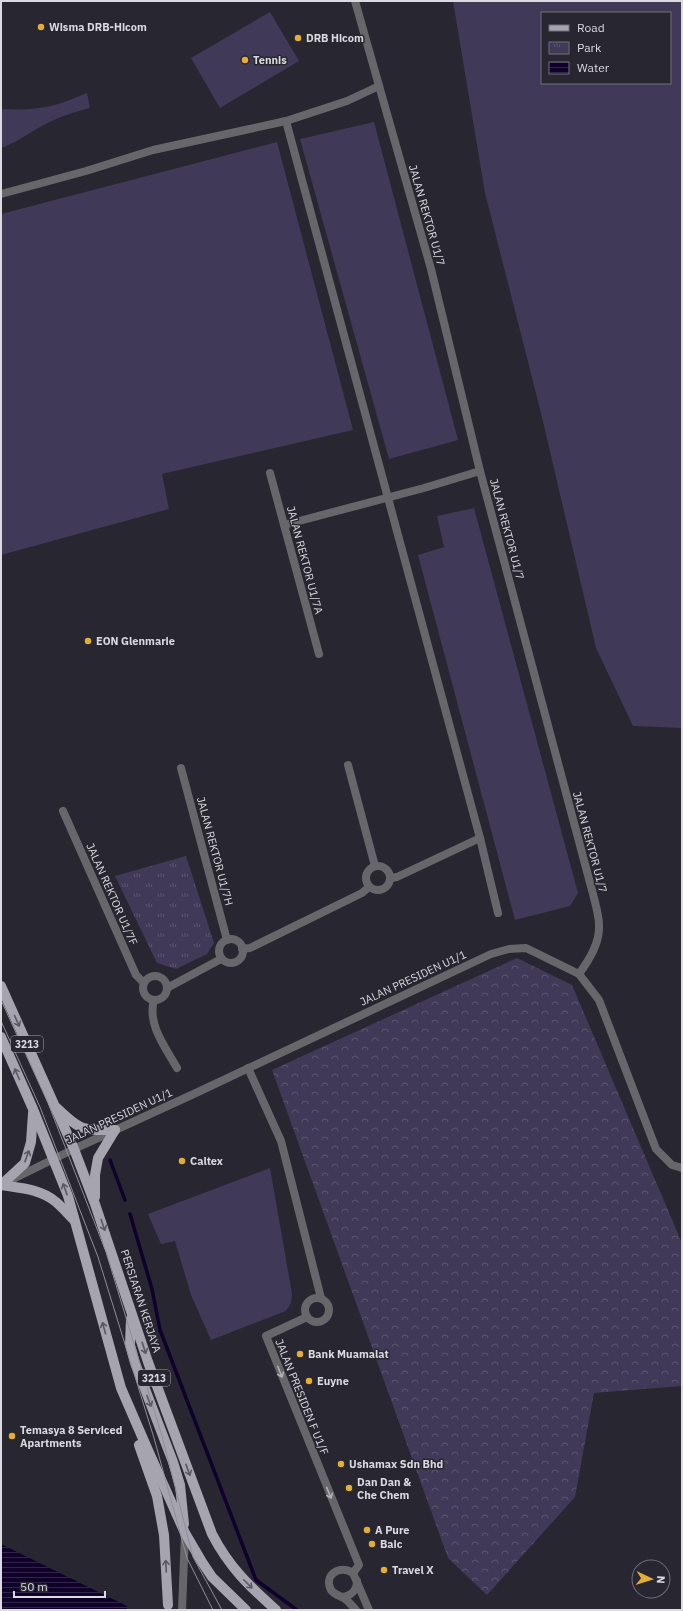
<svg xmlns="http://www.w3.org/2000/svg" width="683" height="1611" viewBox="0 0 683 1611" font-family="'IBM Plex Sans',sans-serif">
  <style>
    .green { fill: #403a58; fill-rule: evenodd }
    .forest { fill: url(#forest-crowns) }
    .park { fill: url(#park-tufts) }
    .water { fill: url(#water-rules) }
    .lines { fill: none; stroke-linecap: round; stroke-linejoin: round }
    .stream { stroke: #10012b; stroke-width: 3.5 }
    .minor { stroke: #67666b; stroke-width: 8 }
    .primary { stroke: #a6a4af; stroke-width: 10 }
    .tram { stroke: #908e97; stroke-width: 1 }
    .oneway { stroke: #5a5863 }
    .oneway2 { stroke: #b2b1b8 }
    .poi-dot { fill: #e4ae35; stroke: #282630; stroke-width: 1.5 }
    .labels { text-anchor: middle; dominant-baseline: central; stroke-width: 3; stroke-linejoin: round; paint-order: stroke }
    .shield { fill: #282630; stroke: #a5a4ac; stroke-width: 1 }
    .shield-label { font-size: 10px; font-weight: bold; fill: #dbdae1 }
    .poi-label { font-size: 11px; font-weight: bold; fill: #dbdae1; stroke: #282630; text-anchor: start }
    .street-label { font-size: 11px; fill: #dbdae1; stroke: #282630 }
  </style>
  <defs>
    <pattern id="forest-crowns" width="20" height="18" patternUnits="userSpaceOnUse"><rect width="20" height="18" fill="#403a58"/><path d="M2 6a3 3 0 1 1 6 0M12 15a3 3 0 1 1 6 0" fill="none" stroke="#5b5670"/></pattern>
    <pattern id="park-tufts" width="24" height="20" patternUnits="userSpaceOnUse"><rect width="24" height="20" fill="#403a58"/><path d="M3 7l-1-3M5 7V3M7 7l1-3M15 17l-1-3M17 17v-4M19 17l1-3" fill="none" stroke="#5b5670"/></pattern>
    <pattern id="water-rules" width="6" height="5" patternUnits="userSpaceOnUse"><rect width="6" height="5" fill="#10012b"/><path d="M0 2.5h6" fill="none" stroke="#322549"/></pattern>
  </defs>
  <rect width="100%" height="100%" fill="#282630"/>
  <g class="green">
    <path d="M 453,1 L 682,1 L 682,728 L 633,726 L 596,648 L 541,413 L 485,193 ZM 542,13 L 670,13 L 670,83 L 542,83 Z"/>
    <polygon points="270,12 299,61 220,108 191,58"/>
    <path d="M 87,93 L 90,108 C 73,112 56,118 40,127 C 27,134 16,143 1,148 L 1,96 L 2,109 C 37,111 55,107 87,93 Z"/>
    <polygon points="374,122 458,440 389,459 300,139"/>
    <polygon points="277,142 353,430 162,474 169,509 1,555 1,214"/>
    <polygon points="474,508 578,893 570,906 515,920 418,555 444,547 437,516"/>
    <polygon points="270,1168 292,1294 291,1303 286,1311 211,1340 191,1295 175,1241 161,1244 148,1214"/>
  </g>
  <polygon class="forest" points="517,958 572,985 682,1243 682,1386 594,1393 575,1497 487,1595 448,1558 272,1070"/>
  <polygon class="park" points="186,856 214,943 207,954 176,969 157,963 115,876"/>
  <polygon class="water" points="1,1544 127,1606 127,1610 1,1610"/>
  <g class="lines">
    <g class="stream">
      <polyline points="110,1160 125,1200"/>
      <polyline points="130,1214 152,1289 160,1330 256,1580 297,1610"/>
    </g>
    <g class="minor">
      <path d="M 355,1 L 431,269 L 480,471 L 593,894 C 595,903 599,915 599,925 C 600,943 589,960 579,974"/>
      <polyline points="286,121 480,838 498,913"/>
      <polyline points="1,194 86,171 153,150 286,121 347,101 379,86"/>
      <polyline points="270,473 319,654"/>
      <polyline points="284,525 424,488 480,471"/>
      <polyline points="348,765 375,866"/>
      <polyline points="181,768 227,940"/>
      <polyline points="63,811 136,975 144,983"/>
      <circle cx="378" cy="878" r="12"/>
      <polyline points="391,878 397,877 480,838"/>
      <circle cx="231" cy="951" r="12"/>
      <polyline points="242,949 250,948 362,893 369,887"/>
      <circle cx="155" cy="988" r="12"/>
      <polyline points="167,988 221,959"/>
      <path d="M 154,1000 C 147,1025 166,1048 177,1068"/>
      <polyline points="248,1068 281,1141 321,1298"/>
      <polyline points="9,1181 74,1149 198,1092 491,954 509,949 526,948 579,974 599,1000 656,1149 672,1165 682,1168"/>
      <circle cx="317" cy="1310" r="12"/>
      <polyline points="307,1317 266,1336 359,1565 353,1573"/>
      <path d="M 342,1597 C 351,1596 357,1590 357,1581"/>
      <polyline points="182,1610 185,1533"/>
      <path d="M 356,1610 C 352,1606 347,1599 342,1597 C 337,1595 334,1594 331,1590 C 323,1575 340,1564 353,1573 L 369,1610"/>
    </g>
    <g class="primary">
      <path d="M 1,986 L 74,1149 L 95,1204 L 148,1362 L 212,1534 C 229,1567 249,1586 276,1610"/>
      <polyline points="1,1037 33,1109 68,1196 121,1388 147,1448 185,1533 202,1562 212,1577 246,1610"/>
      <path d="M 57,1108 C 81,1131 82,1130 115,1130"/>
      <polyline points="1,1185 25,1163 31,1142 33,1113"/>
      <path d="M 1,1185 C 20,1188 41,1189 56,1202 C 62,1207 68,1214 74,1220"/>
      <polyline points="95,1197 95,1175 98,1158 115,1130"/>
      <polyline points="131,1319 130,1345 135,1363 173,1462 180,1485 184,1524"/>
      <polyline points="139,1445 157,1496 164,1535 168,1605"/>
    </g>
    <g class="tram">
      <polyline points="1,1000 48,1103 106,1252 162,1436 193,1557 222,1610"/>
      <polyline points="1,1021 40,1107 98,1257 154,1438 187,1558 213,1610"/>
    </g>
  </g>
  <defs><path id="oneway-shaft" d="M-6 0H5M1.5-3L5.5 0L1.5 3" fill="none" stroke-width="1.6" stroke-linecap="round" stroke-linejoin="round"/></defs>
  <g class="oneway">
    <use href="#oneway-shaft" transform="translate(17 1021) rotate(66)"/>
    <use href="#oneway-shaft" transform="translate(17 1074) rotate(-114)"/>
    <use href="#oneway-shaft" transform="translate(27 1156) rotate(-70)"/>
    <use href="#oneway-shaft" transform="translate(65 1189) rotate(-110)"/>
    <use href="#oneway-shaft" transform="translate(103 1225) rotate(71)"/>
    <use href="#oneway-shaft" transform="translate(104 1328) rotate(-105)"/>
    <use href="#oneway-shaft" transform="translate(144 1348) rotate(72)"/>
    <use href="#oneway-shaft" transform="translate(149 1401) rotate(69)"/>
    <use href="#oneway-shaft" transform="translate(188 1470) rotate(70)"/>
    <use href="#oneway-shaft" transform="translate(166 1566) rotate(-93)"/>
    <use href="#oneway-shaft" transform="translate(248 1584) rotate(45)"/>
  </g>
  <g class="oneway2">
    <use href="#oneway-shaft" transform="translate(280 1372) rotate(68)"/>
    <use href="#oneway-shaft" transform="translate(329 1493) rotate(68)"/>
  </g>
  <g class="poi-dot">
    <circle cx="41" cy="27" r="4"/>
    <circle cx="298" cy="38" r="4"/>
    <circle cx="245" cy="60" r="4"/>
    <circle cx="88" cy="641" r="4"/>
    <circle cx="182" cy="1161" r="4"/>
    <circle cx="300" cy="1354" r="4"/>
    <circle cx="309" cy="1381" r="4"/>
    <circle cx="12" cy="1436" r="4"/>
    <circle cx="341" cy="1464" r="4"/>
    <circle cx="349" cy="1488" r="4"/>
    <circle cx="367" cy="1530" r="4"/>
    <circle cx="372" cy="1544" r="4"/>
    <circle cx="384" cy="1570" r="4"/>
  </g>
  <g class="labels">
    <g class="shield">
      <rect x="11" y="1036" width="32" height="16" rx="3"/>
      <rect x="138" y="1370" width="32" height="16" rx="3"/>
    </g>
    <g class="shield-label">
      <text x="27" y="1044">3213</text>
      <text x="154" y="1378">3213</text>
    </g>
    <g class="poi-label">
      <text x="49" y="27">Wisma DRB-Hicom</text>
      <text x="306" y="38">DRB Hicom</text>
      <text x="253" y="60">Tennis</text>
      <text x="96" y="641">EON Glenmarie</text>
      <text x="190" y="1161">Caltex</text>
      <text x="308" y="1354">Bank Muamalat</text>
      <text x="317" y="1381">Euyne</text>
      <text x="20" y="1430">Temasya 8 Serviced<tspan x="20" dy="13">Apartments</tspan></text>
      <text x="349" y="1464">Ushamax Sdn Bhd</text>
      <text x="357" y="1482">Dan Dan &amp;<tspan x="357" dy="13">Che Chem</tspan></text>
      <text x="375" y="1530">A Pure</text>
      <text x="380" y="1544">Baic</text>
      <text x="392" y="1570">Travel X</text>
    </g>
    <g class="street-label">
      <text transform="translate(427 215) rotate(74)">JALAN REKTOR U1/7</text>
      <text transform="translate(507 529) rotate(75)">JALAN REKTOR U1/7</text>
      <text transform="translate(305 560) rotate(75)">JALAN REKTOR U1/7A</text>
      <text transform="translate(590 842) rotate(75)">JALAN REKTOR U1/7</text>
      <text transform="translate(215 851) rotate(75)">JALAN REKTOR U1/7H</text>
      <text transform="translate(112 894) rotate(66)">JALAN REKTOR U1/7F</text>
      <text transform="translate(413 978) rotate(-25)">JALAN PRESIDEN U1/1</text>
      <text transform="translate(119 1116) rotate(-25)">JALAN PRESIDEN U1/1</text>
      <text transform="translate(141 1301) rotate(72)">PERSIARAN KERJAYA</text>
      <text transform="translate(302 1397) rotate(68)">JALAN PRESIDEN F U1/F</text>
    </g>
  </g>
  <rect width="683" height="1611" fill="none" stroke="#dbdae1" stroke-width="4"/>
  <rect x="541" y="12" width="130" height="72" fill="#282630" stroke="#706e77"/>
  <rect x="549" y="25" width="20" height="6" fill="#a6a4af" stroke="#706e77"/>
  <text x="577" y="32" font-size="12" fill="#dbdae1">Road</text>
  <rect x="549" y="42" width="20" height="12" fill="url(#park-tufts)" stroke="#706e77"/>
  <text x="577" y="52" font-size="12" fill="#dbdae1">Park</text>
  <rect x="549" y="62" width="20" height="12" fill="url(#water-rules)" stroke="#706e77"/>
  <text x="577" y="72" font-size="12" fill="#dbdae1">Water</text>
  <g transform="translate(651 1579) rotate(94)"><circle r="19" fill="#282630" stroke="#706e77"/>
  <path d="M0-3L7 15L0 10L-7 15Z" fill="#e4ae35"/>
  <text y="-6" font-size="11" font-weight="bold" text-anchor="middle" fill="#dbdae1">N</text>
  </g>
  <path d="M14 1591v6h91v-6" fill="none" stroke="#dbdae1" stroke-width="2"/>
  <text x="20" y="1591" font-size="12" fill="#dbdae1" stroke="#282630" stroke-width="3" paint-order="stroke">50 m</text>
</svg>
